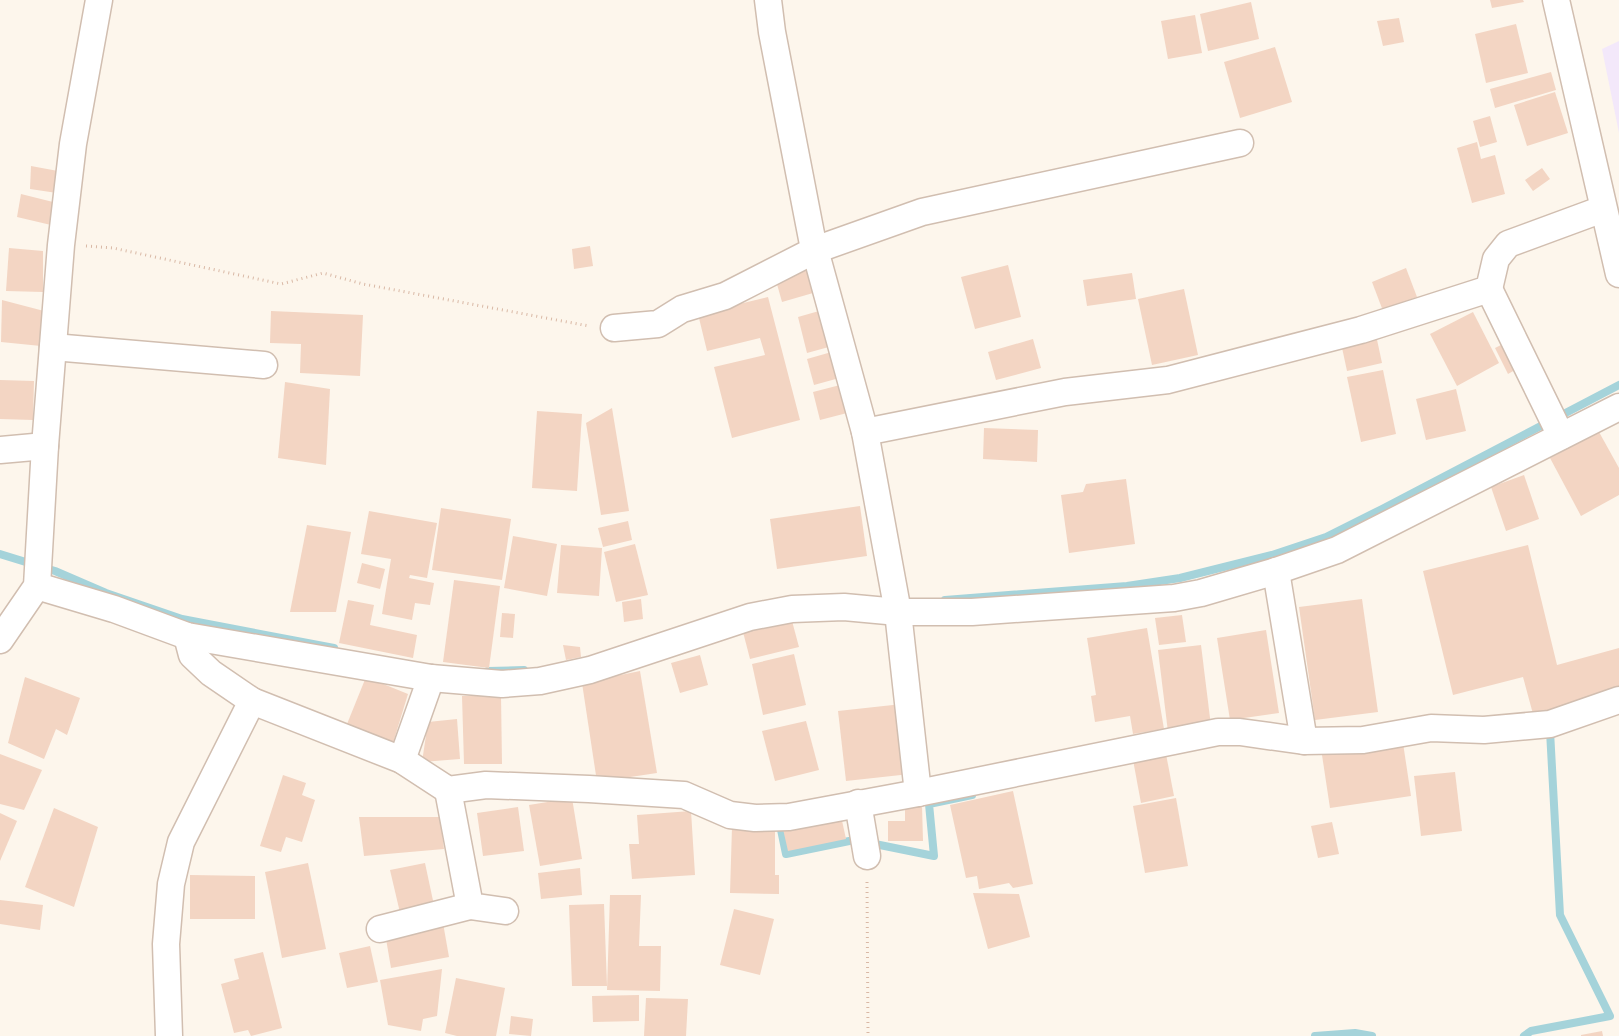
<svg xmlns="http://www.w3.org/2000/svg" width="1619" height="1036" viewBox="0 0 1619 1036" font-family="'Roboto Condensed',sans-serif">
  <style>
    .education { fill: #f3e8fa }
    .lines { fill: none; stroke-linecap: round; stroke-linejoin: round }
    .stream { stroke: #a5d3da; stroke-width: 8 }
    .building { fill: #f3d5c3 }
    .minor-casing { stroke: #d1beb0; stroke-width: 29 }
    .path { stroke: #d9b8a5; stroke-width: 3; stroke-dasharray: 1 4; stroke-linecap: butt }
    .minor { stroke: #fff; stroke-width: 26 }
  </style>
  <rect width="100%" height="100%" fill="#fdf6ec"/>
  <polygon class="education" points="1619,41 1619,133 1602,49"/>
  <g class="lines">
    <g class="stream">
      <polyline points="0,554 55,571 106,593 182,619 334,648"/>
      <polyline points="945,600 1127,586 1180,578 1272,555 1326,537 1382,509 1619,385"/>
      <polyline points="488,671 524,670"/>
      <polyline points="776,825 780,825 786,854 859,839"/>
      <polyline points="870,843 934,856 929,804 972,795"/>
      <polyline points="1315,1036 1355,1033 1372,1036"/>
      <polyline points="1524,1036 1531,1031 1610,1016 1560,915 1550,731"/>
    </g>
  </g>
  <g class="building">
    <polygon points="1490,0 1523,0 1524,2 1492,8"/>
    <polygon points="1251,2 1259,39 1208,51 1200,14"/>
    <polygon points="1195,15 1202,53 1168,59 1161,21"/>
    <polygon points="1399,18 1404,42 1383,46 1377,21"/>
    <polygon points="1516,24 1528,73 1486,83 1475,34"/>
    <polygon points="1275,47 1292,102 1240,118 1224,62"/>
    <polygon points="1551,72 1556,90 1495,108 1490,89"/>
    <polygon points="1555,92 1568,133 1527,146 1514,105"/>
    <polygon points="1490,116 1497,142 1480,147 1473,121"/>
    <polygon points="1477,142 1481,159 1495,155 1505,194 1472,203 1457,148"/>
    <polygon points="31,166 58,171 57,193 30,189"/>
    <polygon points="1542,168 1550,179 1533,191 1525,180"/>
    <polygon points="21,194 53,202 51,225 17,217"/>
    <polygon points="590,246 593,266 574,269 572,249"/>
    <polygon points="9,248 43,251 43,292 6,291"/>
    <polygon points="1008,265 1021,317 975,329 961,277"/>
    <polygon points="812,266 820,291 782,302 775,277"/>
    <polygon points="1406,268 1417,297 1383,311 1372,282"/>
    <polygon points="1132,273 1136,299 1087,306 1083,280"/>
    <polygon points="1184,289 1198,355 1152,365 1138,299"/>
    <polygon points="768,297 800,420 732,438 714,367 765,355 760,338 707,351 698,314"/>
    <polygon points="2,300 44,311 41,346 1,342"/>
    <polygon points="826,309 836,345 807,353 798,317"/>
    <polygon points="271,311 363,315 360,376 300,373 301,344 270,343"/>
    <polygon points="1473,312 1499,363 1457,386 1430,334"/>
    <polygon points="1376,335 1382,363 1347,371 1341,343"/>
    <polygon points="1033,339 1041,368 996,380 988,352"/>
    <polygon points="1509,341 1522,366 1508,374 1495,348"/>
    <polygon points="835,351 843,377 814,385 807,359"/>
    <polygon points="1383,370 1396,434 1361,442 1347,377"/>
    <polygon points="0,380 34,381 33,420 0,419"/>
    <polygon points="285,382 330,389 326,465 278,458"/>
    <polygon points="844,384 851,412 820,420 813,392"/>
    <polygon points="1456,389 1466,431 1426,440 1416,399"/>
    <polygon points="612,408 629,511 601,515 586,423"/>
    <polygon points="537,411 582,414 577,491 532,488"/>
    <polygon points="984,428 1038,430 1037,462 983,459"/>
    <polygon points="1599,432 1619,468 1619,495 1581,516 1550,458"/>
    <polygon points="1524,475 1539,519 1506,531 1491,487"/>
    <polygon points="1126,479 1135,544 1069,553 1061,495 1083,492 1086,484"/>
    <polygon points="860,506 867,556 777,569 770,519"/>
    <polygon points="441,508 511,519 502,580 432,570"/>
    <polygon points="369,511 437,523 427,578 410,575 409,578 434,583 430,605 415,603 412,620 382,614 391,559 361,554"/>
    <polygon points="628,521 632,540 603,547 598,528"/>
    <polygon points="307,525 351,532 336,612 290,612"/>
    <polygon points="513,536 557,544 547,596 504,588"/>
    <polygon points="635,544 648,595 616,602 604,552"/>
    <polygon points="561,545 602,548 599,596 557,593"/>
    <polygon points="1528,545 1557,665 1619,648 1619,691 1533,714 1523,677 1453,695 1423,571"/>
    <polygon points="362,563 385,569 380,589 357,583"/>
    <polygon points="454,580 500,586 489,668 443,662"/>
    <polygon points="641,599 643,619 624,622 622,602"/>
    <polygon points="1362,599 1378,712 1315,720 1299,607"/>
    <polygon points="348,600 374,605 370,625 417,635 413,658 339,643"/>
    <polygon points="502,613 515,614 513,638 500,637"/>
    <polygon points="1182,615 1186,642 1159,645 1155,618"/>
    <polygon points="792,621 799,647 750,659 743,632"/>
    <polygon points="1147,628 1164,729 1133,734 1130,716 1095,722 1091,696 1096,695 1087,638"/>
    <polygon points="1266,630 1279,713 1230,720 1217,638"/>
    <polygon points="563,645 580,647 581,657 566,660"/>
    <polygon points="1201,645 1211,726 1168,732 1158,650"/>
    <polygon points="794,654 806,705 763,715 752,664"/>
    <polygon points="700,655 708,685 680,693 671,663"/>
    <polygon points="640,671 657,773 597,782 582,683"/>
    <polygon points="25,677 80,698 67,735 56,729 44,759 8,743"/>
    <polygon points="366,677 408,694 393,743 345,729"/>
    <polygon points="501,695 502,764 464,764 462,696"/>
    <polygon points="902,704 910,774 846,781 838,711"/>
    <polygon points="457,719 460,759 422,762 428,722"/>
    <polygon points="806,721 819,770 775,781 762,731"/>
    <polygon points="1403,743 1411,796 1330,808 1322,755"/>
    <polygon points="0,754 42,770 24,810 0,804"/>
    <polygon points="1166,754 1174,796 1141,803 1133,760"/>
    <polygon points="1455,772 1462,831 1421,836 1414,776"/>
    <polygon points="283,775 306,783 302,795 315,800 302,842 286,837 281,852 260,846"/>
    <polygon points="1013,791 1033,884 1013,888 1009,883 979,889 977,876 966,878 950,805"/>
    <polygon points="572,798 582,859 540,866 529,805"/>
    <polygon points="1176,798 1188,866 1145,873 1133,806"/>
    <polygon points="905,805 922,805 923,841 888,841 888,821 905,821"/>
    <polygon points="518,807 524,851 483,856 477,813"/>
    <polygon points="54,808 98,827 74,907 25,887"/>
    <polygon points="691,811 695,875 632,879 629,844 639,844 637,815"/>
    <polygon points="0,813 17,821 0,861"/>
    <polygon points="841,816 846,839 788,851 783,829"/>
    <polygon points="359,817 440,817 444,849 364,856"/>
    <polygon points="1332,822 1339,854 1318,858 1311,826"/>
    <polygon points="732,827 775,828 775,875 779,875 779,894 730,893"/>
    <polygon points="308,863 326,949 282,958 265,872"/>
    <polygon points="425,863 435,910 401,917 390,870"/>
    <polygon points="580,868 582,895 541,899 538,873"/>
    <polygon points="190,875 255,876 255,919 190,919"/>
    <polygon points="973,893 1019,894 1030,937 988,949"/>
    <polygon points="610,895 641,895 639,946 661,946 660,991 607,990"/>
    <polygon points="0,900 43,905 40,930 0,924"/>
    <polygon points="604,904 607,986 572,986 569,905"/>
    <polygon points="734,909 774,919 760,975 720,965"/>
    <polygon points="443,923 449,957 391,968 385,933"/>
    <polygon points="370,946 378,982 347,988 339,953"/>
    <polygon points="263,952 282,1028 251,1036 248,1030 234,1033 221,984 239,979 234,959"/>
    <polygon points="442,969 437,1016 423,1019 421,1031 388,1025 380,980"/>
    <polygon points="456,978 505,988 496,1036 457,1036 445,1033"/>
    <polygon points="639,995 639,1021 593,1022 592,996"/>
    <polygon points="646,998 688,999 686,1036 644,1036"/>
    <polygon points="511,1016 533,1019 531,1036 509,1034"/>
    <polygon points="1602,1031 1603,1036 1581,1036 1581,1035"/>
  </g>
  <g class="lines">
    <defs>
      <g id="minor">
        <polyline points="768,0 772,32 812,239 865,432 898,612 918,793"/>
        <polyline points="1556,0 1619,274"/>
        <polyline points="1489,289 1561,436"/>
        <polyline points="614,328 658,324 682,309 725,296 815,250 922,212 1240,143"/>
        <polyline points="53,347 264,365"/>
        <polyline points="865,432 1065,392 1168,380 1361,330 1489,289 1496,259 1508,244 1603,209"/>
        <polyline points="0,450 45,446"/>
        <polyline points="1276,571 1304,741"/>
        <polyline points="37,586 114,609 187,636 431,678 502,684 540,681 590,670 750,617 792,609 844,607 898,612 972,612 1174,598 1201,593 1276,571 1337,550 1619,407"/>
        <polyline points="0,640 37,586 45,446 61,245 73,144 99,0"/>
        <polyline points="252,701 402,760 448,790 486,785 589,789 684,795 730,815 755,818 789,817 918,793 1218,732 1240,732 1304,741 1363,740 1431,728 1484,730 1550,724 1619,700"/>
        <polyline points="402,760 431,678"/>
        <polyline points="448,790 470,906 505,911"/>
        <polyline points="858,803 867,856"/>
        <polyline points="380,929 470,906"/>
        <polyline points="169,1036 166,944 171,884 181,842 252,701 211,673 192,655 187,636"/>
      </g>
    </defs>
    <use href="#minor" class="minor-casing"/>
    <g class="path">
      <polyline points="86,246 113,248 281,284 323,273 363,284 589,326"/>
      <polyline points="867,882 868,1036"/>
    </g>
    <use href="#minor" class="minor"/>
  </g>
</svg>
